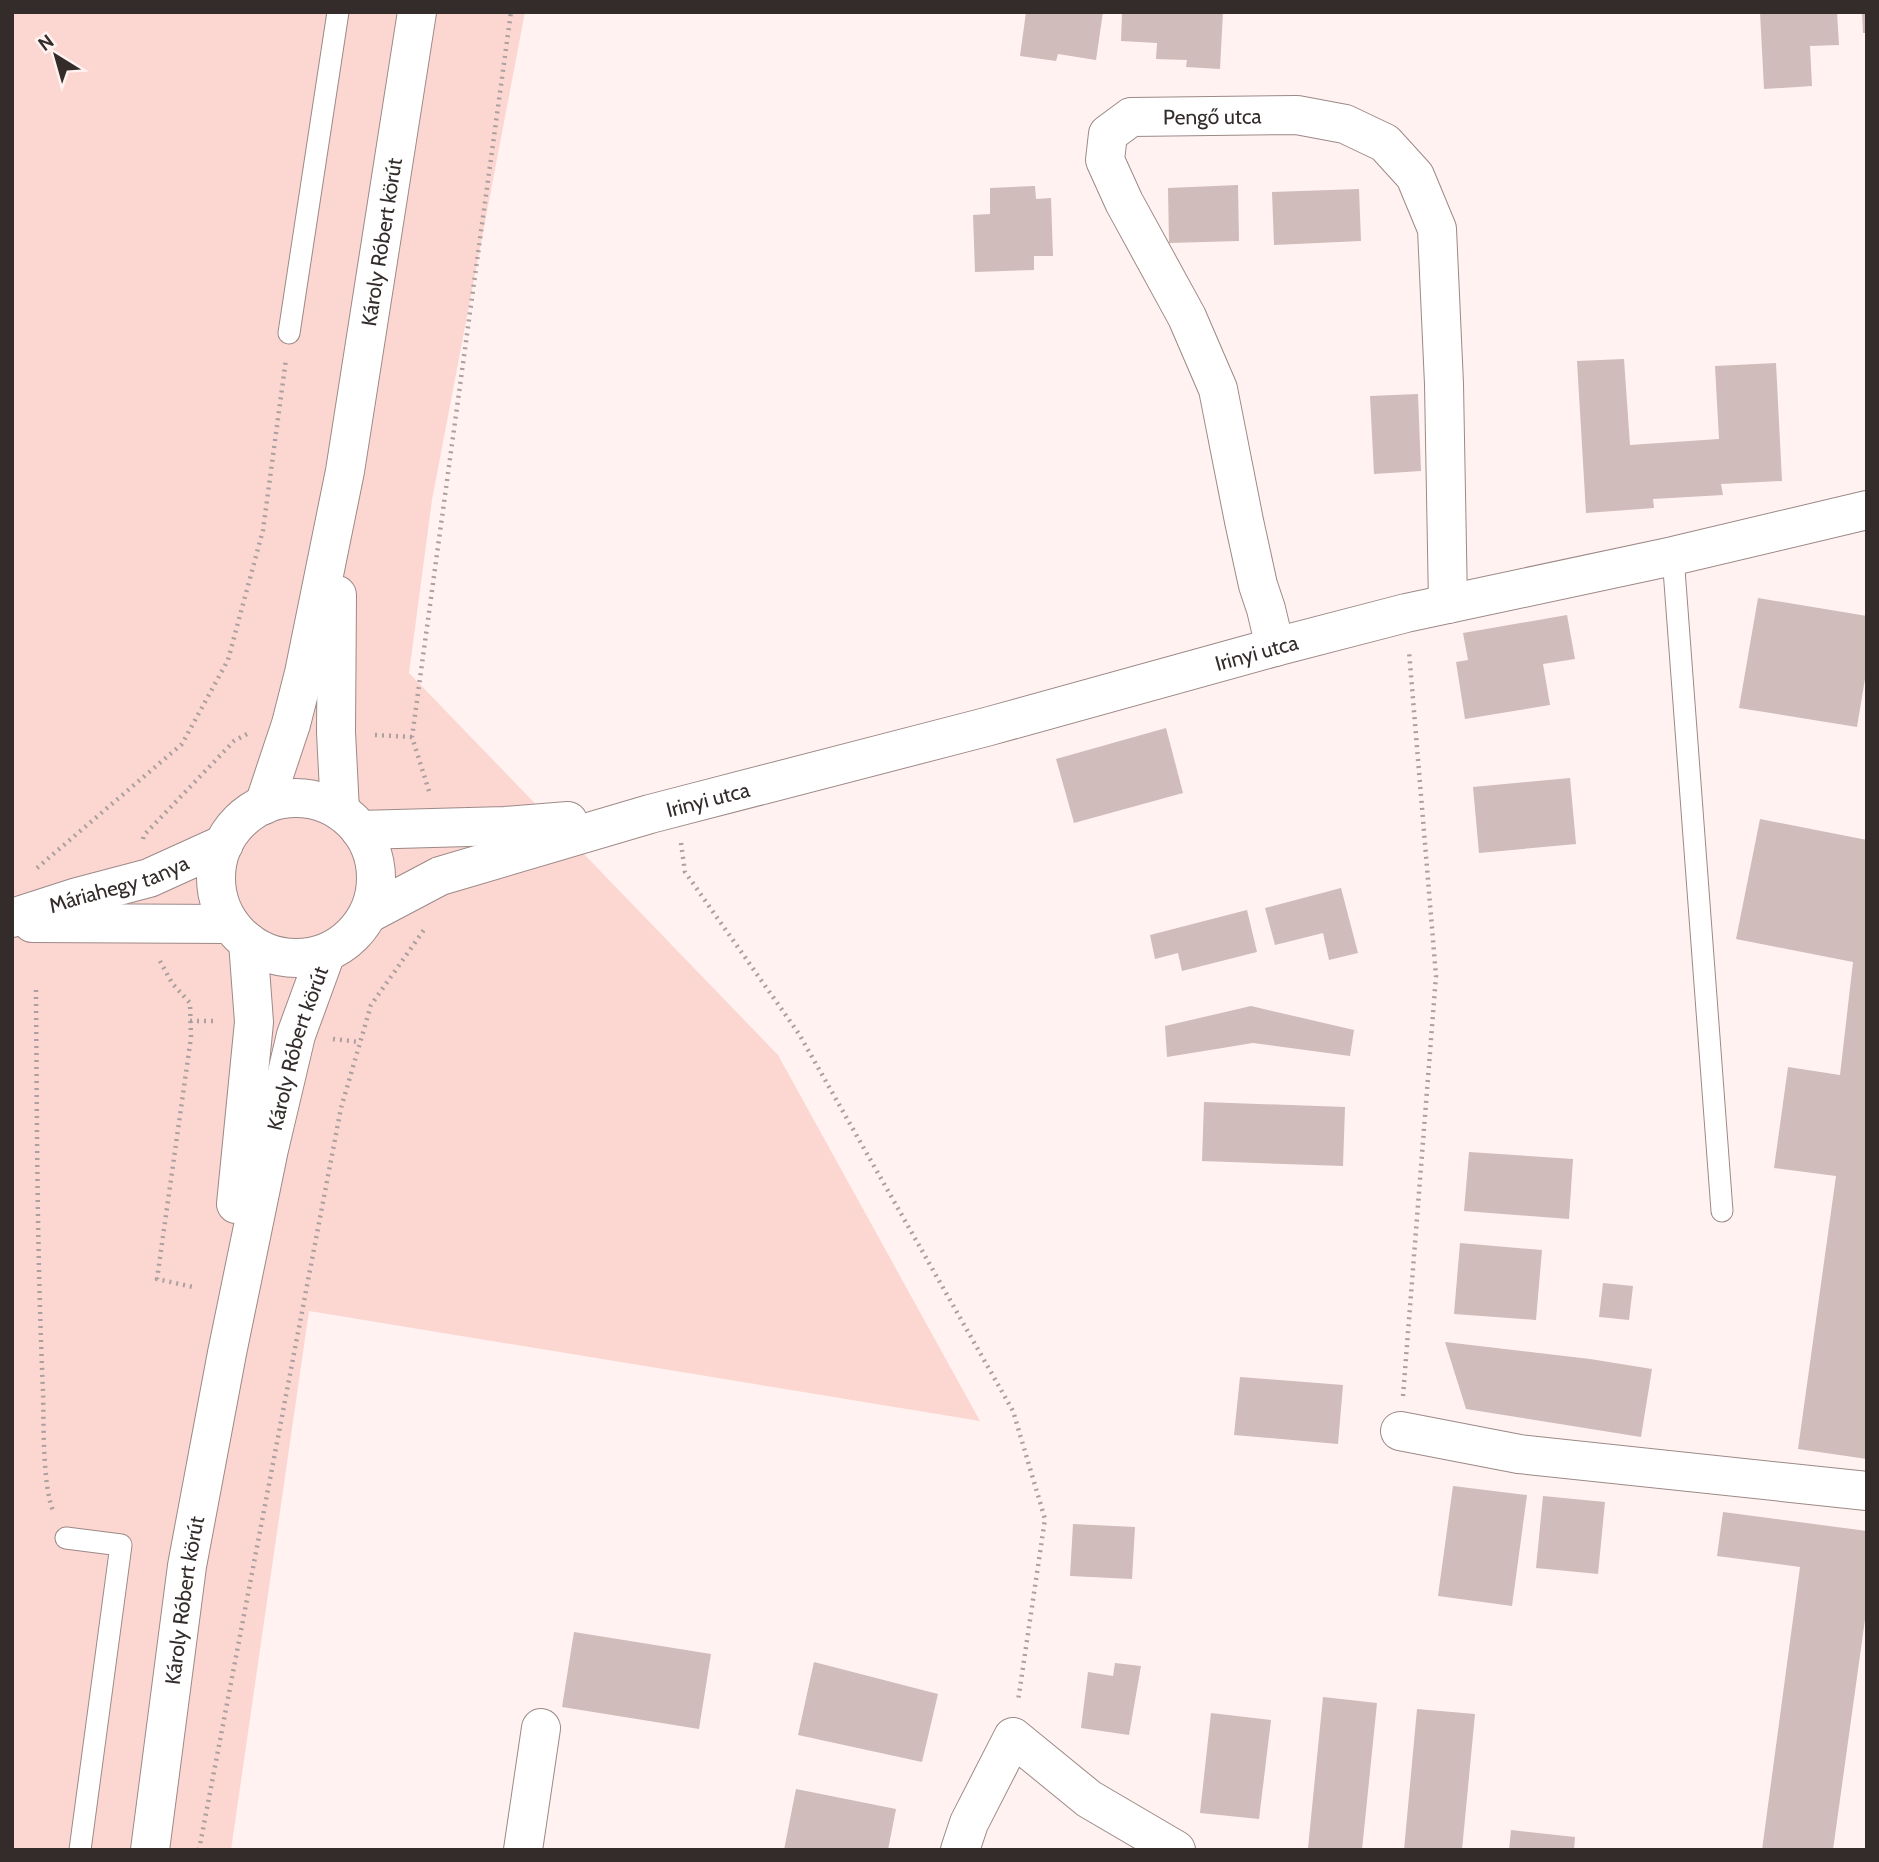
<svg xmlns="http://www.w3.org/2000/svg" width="1879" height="1862" viewBox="0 0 1879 1862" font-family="Cabin,sans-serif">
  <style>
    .green { fill: #fcd7d2 }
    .building { fill: #d0bcba }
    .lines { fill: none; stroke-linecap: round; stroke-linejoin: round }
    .lane-casing { stroke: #9c8987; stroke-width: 23 }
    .street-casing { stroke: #9c8987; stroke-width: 40 }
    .secondary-casing { stroke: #9c8987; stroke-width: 40 }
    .path { stroke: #aba09f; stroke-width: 4.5; stroke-dasharray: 2 5; stroke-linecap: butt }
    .lane { stroke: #fff; stroke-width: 21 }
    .street { stroke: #fff; stroke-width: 38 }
    .secondary { stroke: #fff; stroke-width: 38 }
    .labels { text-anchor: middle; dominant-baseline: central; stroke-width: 6; stroke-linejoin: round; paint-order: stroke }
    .street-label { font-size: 21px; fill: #332c2b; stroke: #fff2f0 }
  </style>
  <rect width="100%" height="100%" fill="#fff2f0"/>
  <polygon class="green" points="12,12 525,12 432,500 409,673 778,1055 980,1421 309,1311 231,1850 12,1850"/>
  <g class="building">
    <polygon points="1026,12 1103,12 1096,60 1058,54 1056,61 1020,56"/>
    <polygon points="1122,12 1223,12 1220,69 1186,67 1187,60 1156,59 1157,43 1121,41"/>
    <polygon points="1760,12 1837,12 1839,45 1810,46 1812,86 1764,89"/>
    <polygon points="1862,12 1867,12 1867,33 1863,33"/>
    <polygon points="1238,185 1239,241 1169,243 1168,188"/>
    <polygon points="1035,186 1036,199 1051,198 1053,256 1034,256 1034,270 975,272 973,215 990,214 990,188"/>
    <polygon points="1359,189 1361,241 1274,245 1272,192"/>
    <polygon points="1624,359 1630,445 1719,439 1715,366 1776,363 1782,481 1721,484 1723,495 1653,499 1654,508 1586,513 1577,361"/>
    <polygon points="1418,394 1421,471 1374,474 1370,396"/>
    <polygon points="1758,598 1867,616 1867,667 1857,727 1739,708"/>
    <polygon points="1567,615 1575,659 1543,664 1550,705 1465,719 1456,662 1468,660 1463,633"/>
    <polygon points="1166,728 1183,793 1074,823 1056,759"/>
    <polygon points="1570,778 1576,844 1479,853 1473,787"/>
    <polygon points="1760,819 1867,840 1867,1459 1798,1449 1836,1176 1774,1168 1788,1067 1840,1075 1853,962 1736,939"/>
    <polygon points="1341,888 1358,953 1329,960 1323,933 1275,945 1265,908"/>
    <polygon points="1247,910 1257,952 1182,971 1178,953 1155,959 1150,935"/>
    <polygon points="1251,1006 1354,1030 1350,1056 1253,1043 1167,1057 1165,1026"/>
    <polygon points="1204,1102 1345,1107 1343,1166 1202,1161"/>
    <polygon points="1469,1152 1573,1159 1569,1219 1464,1211"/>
    <polygon points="1460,1243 1542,1250 1536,1320 1454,1314"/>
    <polygon points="1603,1283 1633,1286 1629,1320 1599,1317"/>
    <polygon points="1445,1342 1590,1359 1652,1369 1641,1437 1466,1409"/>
    <polygon points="1240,1377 1343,1385 1338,1444 1234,1435"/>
    <polygon points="1453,1486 1527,1495 1512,1606 1438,1596"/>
    <polygon points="1543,1496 1605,1502 1598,1574 1536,1568"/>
    <polygon points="1723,1512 1867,1531 1867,1605 1833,1850 1762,1850 1800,1567 1717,1556"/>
    <polygon points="1073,1524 1135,1527 1132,1579 1070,1576"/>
    <polygon points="574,1632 711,1654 699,1729 562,1707"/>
    <polygon points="814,1662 938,1694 922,1762 798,1735"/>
    <polygon points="1115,1663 1141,1666 1129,1735 1081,1728 1088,1672 1113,1676"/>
    <polygon points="1323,1697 1377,1703 1362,1850 1308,1848"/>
    <polygon points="1417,1709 1475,1714 1462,1850 1404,1850"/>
    <polygon points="1211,1713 1271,1720 1259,1819 1200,1813"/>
    <polygon points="796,1789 896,1809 888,1850 784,1850"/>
    <polygon points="1511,1830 1575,1837 1574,1850 1509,1850"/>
  </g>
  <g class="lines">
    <defs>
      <g id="lane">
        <polyline points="289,333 338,12"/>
        <polyline points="1673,556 1722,1211"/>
        <polyline points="66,1538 121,1545 80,1850"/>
      </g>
      <g id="street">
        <path id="s1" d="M 1275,647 L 1266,609 L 1258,585 L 1244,521 L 1218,389 L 1187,317 L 1124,202 L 1105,160 L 1108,134 L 1131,117 L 1297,115 L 1345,124 L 1385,143 L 1415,176 L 1437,229 L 1444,384 L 1448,604"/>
        <path id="s2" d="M 12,918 L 77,897 L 149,878 L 224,844"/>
        <polyline points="32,923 230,924"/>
        <polyline points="1400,1431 1519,1454 1867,1491"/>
        <polyline points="523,1850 541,1728"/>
        <polyline points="960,1850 969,1823 1013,1737 1089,1799 1176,1850"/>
      </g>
      <g id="secondary">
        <polyline points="337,595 336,732 340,811"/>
        <circle cx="296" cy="878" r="80"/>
        <path id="s3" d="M 264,805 L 291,724 L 304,673 L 345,471 L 417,12"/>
        <polyline points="360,830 505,826 568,821"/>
        <path id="s4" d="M 368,914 L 440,876 L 650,814 L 986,727 L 1275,647 L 1406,613 L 1673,556 L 1867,510"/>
        <polyline points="236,1204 254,1022 248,942"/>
        <path id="s5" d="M 150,1850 L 187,1566 L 227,1353 L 269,1149 L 296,1035 L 326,953"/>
      </g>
    </defs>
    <use href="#lane" class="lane-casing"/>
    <use href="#street" class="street-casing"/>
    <use href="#secondary" class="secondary-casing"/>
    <g class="path">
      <polyline points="375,735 412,737"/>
      <polyline points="429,791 412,737 511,12"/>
      <polyline points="143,839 144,835 234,741 247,734"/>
      <polyline points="681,843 685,872 799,1034 1013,1411 1045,1519 1018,1701"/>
      <polyline points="37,868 182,744 228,660 263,530 286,359"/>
      <polyline points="160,961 172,983 190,1003 191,1037 157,1279 193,1287"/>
      <path d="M 36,990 C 37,1124 37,1258 43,1391 C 44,1422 42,1487 54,1513"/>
      <polyline points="190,1021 217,1021"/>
      <polyline points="333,1039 359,1042"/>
      <polyline points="1403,1396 1436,976 1409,651"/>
      <polyline points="199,1850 341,1108 371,1005 426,927"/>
    </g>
    <use href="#lane" class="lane"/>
    <use href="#street" class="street"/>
    <use href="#secondary" class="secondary"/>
  </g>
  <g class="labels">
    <g class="street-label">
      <text stroke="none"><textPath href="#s1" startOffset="656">Pengő utca</textPath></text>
      <text stroke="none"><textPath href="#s3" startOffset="576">Károly Róbert körút</textPath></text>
      <text stroke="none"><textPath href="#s4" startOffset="928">Irinyi utca</textPath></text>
      <text stroke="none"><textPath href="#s4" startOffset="360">Irinyi utca</textPath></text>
      <text stroke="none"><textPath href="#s2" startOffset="112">Máriahegy tanya</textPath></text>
      <text stroke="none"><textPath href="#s5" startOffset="816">Károly Róbert körút</textPath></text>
      <text stroke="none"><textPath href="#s5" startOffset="252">Károly Róbert körút</textPath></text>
    </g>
  </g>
  <rect width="1879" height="1862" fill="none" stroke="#332c2b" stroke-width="28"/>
  <g transform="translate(56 56) rotate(323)" stroke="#fff2f0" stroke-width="5" paint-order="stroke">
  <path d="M0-5L12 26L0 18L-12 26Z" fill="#332c2b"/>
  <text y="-10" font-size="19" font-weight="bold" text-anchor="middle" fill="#332c2b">N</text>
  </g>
</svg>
